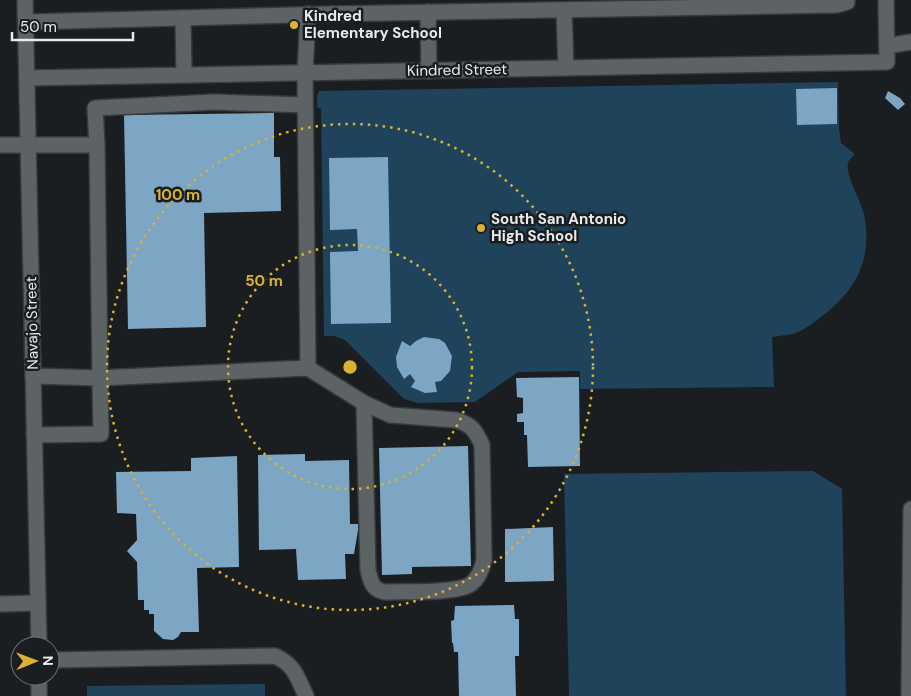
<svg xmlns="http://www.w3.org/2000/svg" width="911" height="696" viewBox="0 0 911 696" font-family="'DM Sans',sans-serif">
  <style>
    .green { fill: #1e435b }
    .building { fill: #7ca6c4 }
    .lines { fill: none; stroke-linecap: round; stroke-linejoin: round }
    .minor-casing { stroke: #373a3c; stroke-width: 18 }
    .minor { stroke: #5d6265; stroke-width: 15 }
    .ring { fill: none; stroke: #dab333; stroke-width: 2.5; stroke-dasharray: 2.5 5 }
    .poi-dot { fill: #dab333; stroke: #1a1e21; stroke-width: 2 }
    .labels { text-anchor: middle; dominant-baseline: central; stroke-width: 5; stroke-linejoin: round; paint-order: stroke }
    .poi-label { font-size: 15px; font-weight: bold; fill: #e8ebed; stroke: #1a1e21; text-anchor: start }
    .street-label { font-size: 15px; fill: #e8ebed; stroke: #1a1e21 }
    .centre { fill: #dab333; stroke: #1a1e21; stroke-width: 2.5 }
    .ring-label { font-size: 15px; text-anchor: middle; font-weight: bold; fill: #dab333; stroke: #1a1e21; stroke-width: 5; stroke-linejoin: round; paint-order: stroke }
  </style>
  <rect width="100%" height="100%" fill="#1a1e21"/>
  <g class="green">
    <path d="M 838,82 L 839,129 L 841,143 L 855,154 C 853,156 849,160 848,163 C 845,174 861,201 864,214 C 873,259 856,291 821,317 C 814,322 806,329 798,332 C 791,336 780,335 772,337 L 774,387 L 580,389 L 580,371 L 518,372 L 475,402 L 418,403 L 404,399 L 345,340 L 334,336 L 324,336 L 321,109 L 317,107 L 317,96 L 319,91 Z"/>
    <polygon points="813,471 842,489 846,696 569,696 564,474"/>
    <polygon points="265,684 265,696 87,696 87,686"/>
  </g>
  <g class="building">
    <polygon points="837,88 837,124 797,125 796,89"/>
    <polygon points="888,91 900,98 905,104 898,110 885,98"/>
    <polygon points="274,113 274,157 280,157 281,211 204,213 206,327 128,329 124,115"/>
    <polygon points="388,157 391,323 331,324 330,252 358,251 357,229 330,230 329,158"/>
    <polygon points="424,337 439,339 445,343 452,356 450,371 441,381 435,382 437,392 425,393 411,387 415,381 410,374 404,379 397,367 396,357 402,341 410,346 416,341"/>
    <polygon points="579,377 580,466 528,467 527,435 524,435 524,422 517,422 517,414 523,413 523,398 517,397 516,378"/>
    <polygon points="468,446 471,566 412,567 412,574 382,575 379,448"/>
    <polygon points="305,454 305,461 349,460 350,524 359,524 354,554 345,554 346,579 298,580 296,549 259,550 258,455"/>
    <polygon points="237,456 239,567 197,568 199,632 181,632 178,637 173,640 163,639 154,631 154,614 149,614 149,610 144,610 144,600 138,600 137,562 127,551 137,540 136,514 117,513 116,472 191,471 191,458"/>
    <polygon points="553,527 554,581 505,582 505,529"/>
    <polygon points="514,605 515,619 519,619 519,656 515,656 516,696 459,696 458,652 454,652 453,643 452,643 451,621 454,620 455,606"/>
  </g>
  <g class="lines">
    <defs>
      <g id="minor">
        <polyline points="25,0 39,646"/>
        <polyline points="564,10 566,68"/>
        <polyline points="428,12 429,71"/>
        <polyline points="308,14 305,73 308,368"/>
        <polyline points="183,18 184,75"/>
        <polyline points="26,22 332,14 837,5 847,2 847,0"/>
        <polyline points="887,46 911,42"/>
        <polyline points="27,78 887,62 886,0"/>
        <path d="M 0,145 L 97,145 L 100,378 L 308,368 L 364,403 L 390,415 L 456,420 C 471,424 476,431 482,445 L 484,560 C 482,569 479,578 471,584 C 457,594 404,591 385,592 C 372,590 371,582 368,570 L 364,403"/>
        <polyline points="97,145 95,108 214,102 305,105"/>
        <polyline points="33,376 100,378 101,434 34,435"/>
        <polyline points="0,604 38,603"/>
        <path d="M 50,660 L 275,656 C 295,665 297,677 306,696"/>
        <polyline points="39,676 39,696"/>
        <polyline points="909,696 911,509"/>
      </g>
    </defs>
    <use href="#minor" class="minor-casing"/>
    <use href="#minor" class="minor"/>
  </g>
  <g class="ring">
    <circle cx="350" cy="367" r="122"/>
    <circle cx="350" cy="367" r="243"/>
  </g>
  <g class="poi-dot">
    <circle cx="294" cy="25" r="5"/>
    <circle cx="481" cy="228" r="5"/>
  </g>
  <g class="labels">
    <g class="poi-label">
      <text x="304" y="16">Kindred<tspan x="304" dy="17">Elementary School</tspan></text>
      <text x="491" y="219">South San Antonio<tspan x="491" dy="17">High School</tspan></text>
    </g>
    <g class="street-label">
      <text transform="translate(457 70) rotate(-1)">Kindred Street</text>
      <text transform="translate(32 323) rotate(-91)">Navajo Street</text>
    </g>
  </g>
  <circle cx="350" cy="367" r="8" class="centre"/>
  <g class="ring-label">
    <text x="178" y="200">100 m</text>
    <text x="264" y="286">50 m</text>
  </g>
  <g transform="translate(35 661) rotate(89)"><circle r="24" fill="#1a1e21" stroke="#6c7073"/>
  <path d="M0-4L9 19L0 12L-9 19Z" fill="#dab333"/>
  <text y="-8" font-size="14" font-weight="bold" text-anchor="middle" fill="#e8ebed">N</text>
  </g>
  <path d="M12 32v8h121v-8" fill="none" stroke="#e8ebed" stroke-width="2.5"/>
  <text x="20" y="32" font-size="15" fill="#e8ebed" stroke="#1a1e21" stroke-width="4" paint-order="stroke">50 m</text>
</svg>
